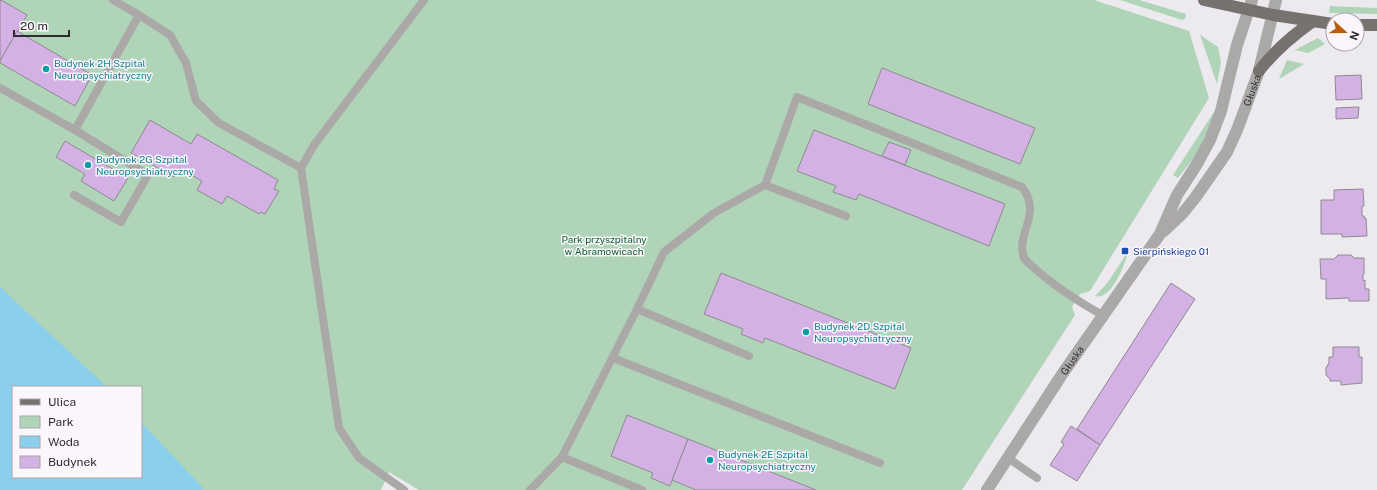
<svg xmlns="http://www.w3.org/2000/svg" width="1377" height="490" viewBox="0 0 1377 490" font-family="'Public Sans',sans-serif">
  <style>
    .green { fill: #b0d4b7; fill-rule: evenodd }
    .water { fill: #8ad0ed }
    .building { fill: #d4b1e5; stroke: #8d8a8f }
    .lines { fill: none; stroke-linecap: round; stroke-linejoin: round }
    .service { stroke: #aba9a7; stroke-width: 8 }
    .tertiary { stroke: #aba9a7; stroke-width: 12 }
    .primary { stroke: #76726f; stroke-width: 12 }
    .culture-dot { fill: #0f9aa8; stroke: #faf6fc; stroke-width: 1.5 }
    .transit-dot { fill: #1a4fb4; stroke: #faf6fc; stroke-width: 1.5 }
    .labels { text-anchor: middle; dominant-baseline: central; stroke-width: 3; stroke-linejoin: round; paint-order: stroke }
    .culture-label { font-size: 10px; fill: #0d838f; stroke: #faf6fc; text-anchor: start }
    .street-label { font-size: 10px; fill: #2e2c2e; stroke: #faf6fc }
    .park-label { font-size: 10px; fill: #0e612f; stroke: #faf6fc }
    .transit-label { font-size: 10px; fill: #164399; stroke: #faf6fc; text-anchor: start }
  </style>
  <rect width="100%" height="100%" fill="#ece9ef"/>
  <g class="green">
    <path d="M 0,0 L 1094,0 L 1189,31 L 1209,98 L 1090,291 L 1080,294 L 1072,307 L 1075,315 L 962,490 L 419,490 L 389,472 L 381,490 L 0,490 ZM 13,387 L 141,387 L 141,477 L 13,477 Z"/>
    <polygon points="1120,0 1139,0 1186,14 1185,19 1182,20"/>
    <polygon points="1330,6 1377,8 1377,14 1329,13"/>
    <polygon points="1200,35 1218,47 1221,63 1217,84"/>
    <polygon points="1318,38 1325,44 1308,53 1295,50"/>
    <polygon points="1287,60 1304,64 1279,79"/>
    <polygon points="1214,112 1215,112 1201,146 1193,159 1178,178 1173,175"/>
    <path d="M 1129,250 C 1125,263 1112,301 1095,296 L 1108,282 Z"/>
  </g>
  <polygon class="water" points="0,287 107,387 13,387 13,477 141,477 141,422 203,488 203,490 0,490"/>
  <g class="building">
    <polygon points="1,0 27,15 0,61 0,1"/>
    <polygon points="17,31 92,75 75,106 0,63 0,61"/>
    <polygon points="882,68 1035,128 1020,164 868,104"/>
    <polygon points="1361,75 1362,99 1336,100 1335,76"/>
    <polygon points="1359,107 1358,118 1336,119 1336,108"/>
    <polygon points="150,120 191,144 197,134 278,180 274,189 279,191 265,214 261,212 259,214 227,196 222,204 197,190 202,181 179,168 174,177 131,153"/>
    <polygon points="814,130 1005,204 989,246 859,194 856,200 833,192 836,186 797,171"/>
    <polygon points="65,141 128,178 114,201 81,181 85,174 56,157"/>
    <polygon points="889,142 911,150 905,165 882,156"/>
    <polygon points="1363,189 1364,206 1362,206 1362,216 1364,216 1364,218 1366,218 1367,236 1342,237 1342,234 1321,234 1321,200 1334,200 1334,190"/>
    <polygon points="1338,255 1351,255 1354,258 1364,258 1364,274 1363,274 1363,281 1365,280 1365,289 1369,289 1369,301 1349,301 1349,298 1326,299 1326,279 1321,279 1320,259 1334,259"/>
    <polygon points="721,273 911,348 895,389 765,338 763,343 741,334 743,329 704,314"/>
    <polygon points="1171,283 1195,299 1100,445 1077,429"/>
    <polygon points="1333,347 1359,347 1359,357 1362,357 1362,383 1341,385 1341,381 1330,381 1330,379 1326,375 1326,368 1329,363 1329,357 1333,357"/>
    <polygon points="627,415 688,439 670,486 651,478 653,473 611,456"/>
    <polygon points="1071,426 1100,445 1077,481 1050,465 1064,444 1061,442"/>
    <polygon points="688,439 816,490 696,490 672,480"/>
  </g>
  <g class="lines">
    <g class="service">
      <polyline points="113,0 139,15"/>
      <polyline points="0,88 75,130 139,15 170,35 186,63 196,101 219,123 301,168"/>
      <path d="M 765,185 L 797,97 L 1022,187 C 1043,214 1015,234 1024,258 C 1026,261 1030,264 1033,267 C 1054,286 1079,302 1104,316"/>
      <polyline points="74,195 121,222 148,175 75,130"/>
      <polyline points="637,309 749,356"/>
      <polyline points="613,358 880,463"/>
      <polyline points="1008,458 1037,478"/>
      <polyline points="404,490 359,458 339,428 301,168 314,145 424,0"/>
      <polyline points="530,490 562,457"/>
      <polyline points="642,490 562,457 637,309 664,252 714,213 765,185 846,216"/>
    </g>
    <g class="tertiary">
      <path id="s1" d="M 1164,231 L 1182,214 L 1195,198 L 1227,152 L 1237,130 L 1259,71 L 1276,0"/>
      <path id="s2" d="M 987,490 L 1063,373 L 1160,234 L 1177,195 L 1197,164 L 1210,140 L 1221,111 L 1237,45 L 1252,0"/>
    </g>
    <g class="primary">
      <polyline points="1204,0 1273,15 1333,24"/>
      <polyline points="1357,25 1377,25"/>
      <path d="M 1259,71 C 1274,51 1292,36 1313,21"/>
    </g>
  </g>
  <g class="culture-dot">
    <circle cx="46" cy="69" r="4"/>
    <circle cx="88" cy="165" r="4"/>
    <circle cx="806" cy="332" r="4"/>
    <circle cx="710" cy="460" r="4"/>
  </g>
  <rect class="transit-dot" x="1121" y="247" width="8" height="8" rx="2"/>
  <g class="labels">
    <g class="culture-label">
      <text x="54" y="63">Budynek 2H Szpital<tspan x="54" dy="12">Neuropsychiatryczny</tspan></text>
      <text x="96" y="159">Budynek 2G Szpital<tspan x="96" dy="12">Neuropsychiatryczny</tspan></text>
      <text x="814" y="326">Budynek 2D Szpital<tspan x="814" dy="12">Neuropsychiatryczny</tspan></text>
      <text x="718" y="454">Budynek 2E Szpital<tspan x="718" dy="12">Neuropsychiatryczny</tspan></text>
    </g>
    <g class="street-label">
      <text stroke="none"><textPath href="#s1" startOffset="168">Głuska</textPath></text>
      <text stroke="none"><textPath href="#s2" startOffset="155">Głuska</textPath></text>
    </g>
    <g class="park-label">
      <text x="604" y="239">Park przyszpitalny<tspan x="604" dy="12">w Abramowicach</tspan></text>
    </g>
    <g class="transit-label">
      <text x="1133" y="251">Sierpińskiego 01</text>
    </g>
  </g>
  <rect x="12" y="386" width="130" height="92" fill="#faf6fc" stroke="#a8a5aa"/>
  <rect x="20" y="399" width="20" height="6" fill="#76726f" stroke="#a8a5aa"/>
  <text x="48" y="406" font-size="12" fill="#2e2c2e">Ulica</text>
  <rect x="20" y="416" width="20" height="12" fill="#b0d4b7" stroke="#a8a5aa"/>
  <text x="48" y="426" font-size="12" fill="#2e2c2e">Park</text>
  <rect x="20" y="436" width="20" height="12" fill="#8ad0ed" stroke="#a8a5aa"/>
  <text x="48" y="446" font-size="12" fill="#2e2c2e">Woda</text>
  <rect x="20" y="456" width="20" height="12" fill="#d4b1e5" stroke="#a8a5aa"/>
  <text x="48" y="466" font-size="12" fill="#2e2c2e">Budynek</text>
  <g transform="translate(1345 32) rotate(111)"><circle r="19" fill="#faf6fc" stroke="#a8a5aa"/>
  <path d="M0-3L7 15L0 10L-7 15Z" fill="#ba5c0d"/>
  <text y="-6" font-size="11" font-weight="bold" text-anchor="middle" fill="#2e2c2e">N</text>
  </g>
  <path d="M14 30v6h55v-6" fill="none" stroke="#2e2c2e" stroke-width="2"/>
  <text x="20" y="30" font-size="12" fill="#2e2c2e" stroke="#faf6fc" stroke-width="3" paint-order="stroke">20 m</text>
</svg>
